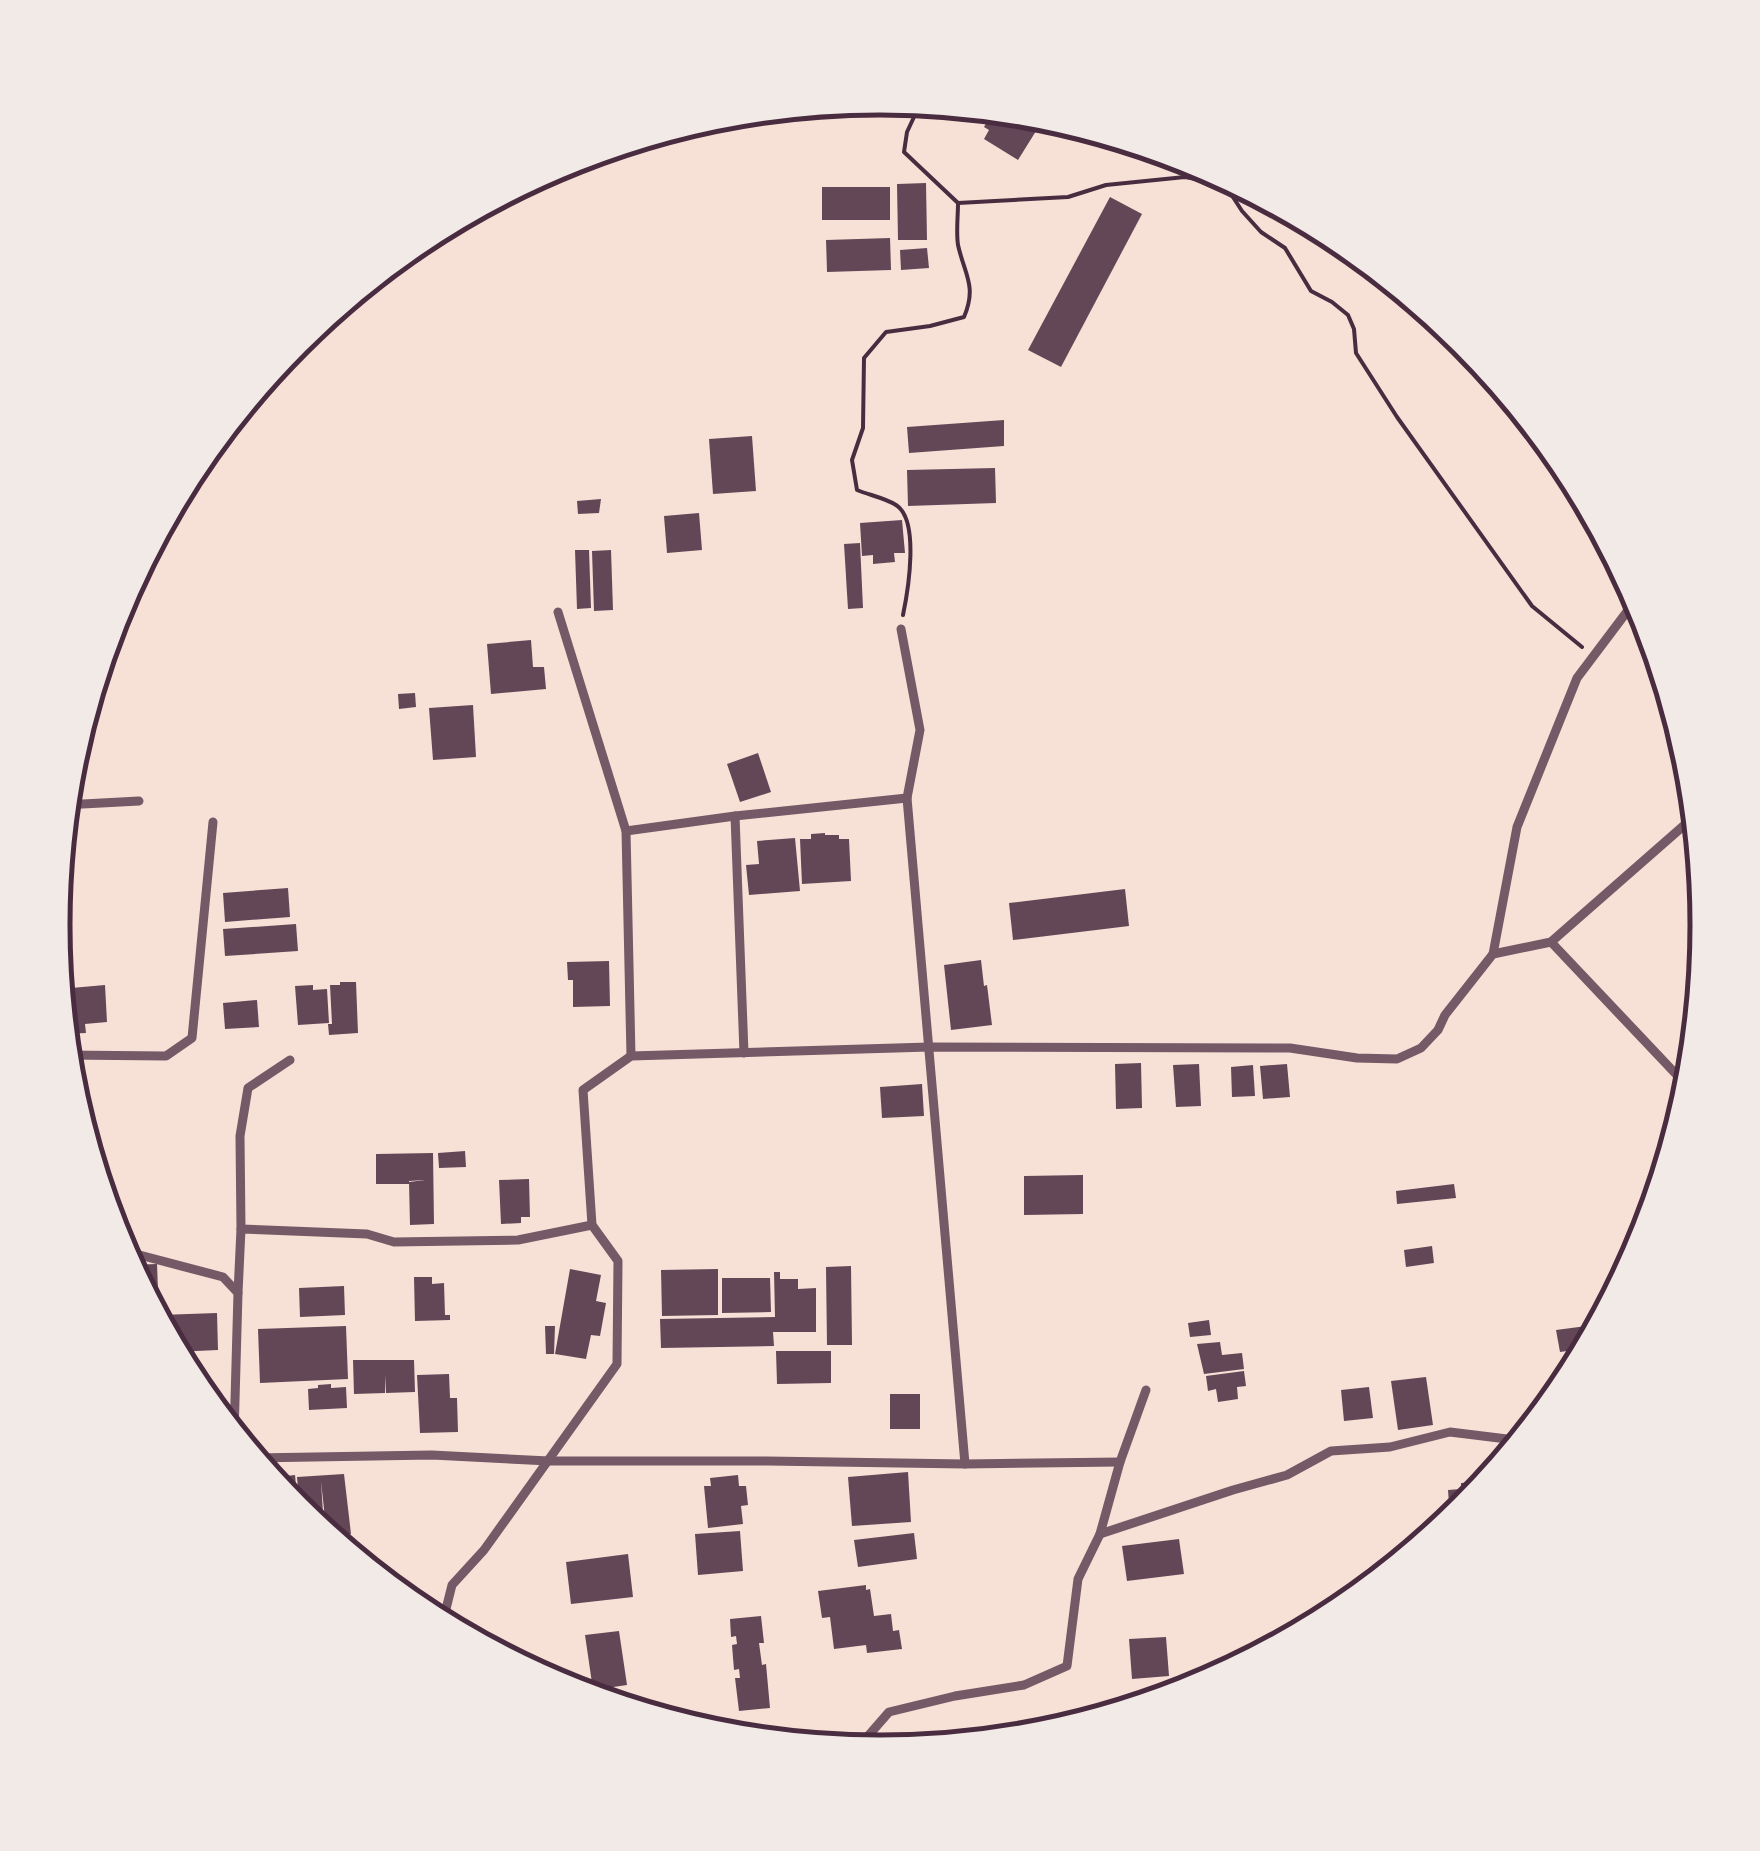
<svg xmlns="http://www.w3.org/2000/svg" width="1760" height="1851" viewBox="0 0 1760 1851" font-family="'Archivo Narrow',sans-serif">
  <style>
    .building { fill: #644757 }
    .lines { fill: none; stroke-linecap: round; stroke-linejoin: round }
    .path { stroke: #4a2c40; stroke-width: 4 }
    .minor { stroke: #755966; stroke-width: 9 }
    .rim { fill: none; stroke: #4a2c40; stroke-width: 5 }
  </style>
  <rect width="100%" height="100%" fill="#f7e1d7"/>
  <g class="building">
    <polygon points="994,109 1046,115 1018,160 984,139 989,130 984,127"/>
    <polygon points="926,183 927,240 898,240 897,184"/>
    <rect x="822" y="187" width="68" height="33"/>
    <polygon points="1110,197 1142,214 1061,367 1028,350"/>
    <polygon points="890,238 891,270 827,272 826,240"/>
    <polygon points="927,248 929,268 901,270 900,250"/>
    <polygon points="1004,420 1004,446 909,453 907,427"/>
    <polygon points="752,436 756,491 713,494 709,439"/>
    <polygon points="995,468 996,503 908,506 907,470"/>
    <polygon points="601,499 599,513 578,514 577,501"/>
    <polygon points="699,513 702,550 667,553 664,516"/>
    <polygon points="902,520 905,553 894,553 895,562 873,564 873,555 862,556 860,523"/>
    <polygon points="860,543 863,608 848,609 844,544"/>
    <polygon points="575,550 589,550 591,608 577,609"/>
    <polygon points="611,550 613,610 594,611 592,551"/>
    <polygon points="531,640 533,667 544,667 546,689 491,694 487,644"/>
    <polygon points="415,693 416,707 399,709 398,694"/>
    <polygon points="473,705 476,757 433,760 429,708"/>
    <polygon points="758,753 771,792 740,802 727,764"/>
    <polygon points="825,833 825,835 839,835 839,839 849,839 851,881 802,884 800,839 811,839 811,834"/>
    <polygon points="795,838 800,891 749,895 746,865 759,864 757,841"/>
    <polygon points="288,888 290,917 225,922 223,893"/>
    <polygon points="1125,889 1129,926 1013,940 1009,903"/>
    <polygon points="296,924 298,951 225,956 223,929"/>
    <polygon points="981,960 984,986 987,985 992,1025 951,1030 944,965"/>
    <polygon points="609,961 610,1006 573,1007 573,980 568,980 567,962"/>
    <polygon points="70,980 71,988 105,985 107,1022 85,1024 86,1033 63,1034 58,981"/>
    <polygon points="340,982 356,982 358,1033 329,1035 328,1024 332,1024 330,985 340,985"/>
    <polygon points="313,985 313,990 327,989 329,1023 298,1025 295,986"/>
    <polygon points="257,1000 259,1027 225,1029 223,1003"/>
    <polygon points="1141,1063 1142,1108 1116,1109 1115,1064"/>
    <polygon points="1199,1064 1201,1106 1176,1107 1173,1065"/>
    <polygon points="1287,1064 1290,1097 1263,1099 1260,1066"/>
    <polygon points="1253,1065 1255,1096 1232,1097 1231,1067"/>
    <polygon points="922,1084 924,1116 882,1118 880,1087"/>
    <polygon points="465,1151 466,1167 439,1168 438,1153"/>
    <polygon points="433,1153 434,1224 410,1225 409,1182 425,1180 409,1181 409,1184 376,1184 376,1154"/>
    <polygon points="1083,1175 1083,1214 1024,1215 1024,1176"/>
    <polygon points="529,1179 530,1217 521,1217 521,1223 501,1224 499,1180"/>
    <polygon points="1454,1184 1456,1198 1397,1204 1396,1191"/>
    <polygon points="1432,1246 1434,1263 1406,1267 1404,1250"/>
    <polygon points="157,1264 158,1290 142,1291 128,1265"/>
    <polygon points="851,1266 852,1345 827,1345 826,1267"/>
    <polygon points="570,1269 601,1275 596,1301 606,1303 600,1336 591,1335 586,1359 555,1354"/>
    <polygon points="718,1269 718,1315 662,1316 661,1270"/>
    <polygon points="774,1272 780,1272 780,1279 798,1279 798,1289 816,1288 816,1332 773,1332 774,1346 661,1348 660,1319 775,1317"/>
    <polygon points="414,1277 432,1277 432,1284 444,1283 445,1315 450,1315 450,1320 415,1321"/>
    <polygon points="722,1278 770,1278 771,1312 722,1313"/>
    <polygon points="344,1286 345,1315 300,1317 299,1288"/>
    <polygon points="217,1313 218,1350 174,1352 161,1327 160,1315"/>
    <polygon points="1209,1320 1211,1335 1190,1337 1188,1323"/>
    <polygon points="1594,1325 1596,1333 1588,1348 1560,1352 1556,1330"/>
    <polygon points="346,1326 348,1379 260,1383 258,1329"/>
    <polygon points="545,1326 555,1326 554,1354 546,1354"/>
    <polygon points="1220,1342 1222,1355 1242,1353 1244,1369 1204,1374 1197,1344"/>
    <polygon points="776,1351 831,1351 831,1383 777,1384"/>
    <polygon points="353,1360 414,1360 415,1392 386,1393 386,1375 385,1393 354,1394"/>
    <polygon points="1244,1371 1246,1386 1237,1387 1238,1399 1218,1402 1216,1389 1208,1391 1206,1376"/>
    <polygon points="449,1374 450,1398 457,1398 458,1432 420,1433 417,1375"/>
    <polygon points="1426,1377 1433,1425 1398,1430 1391,1381"/>
    <polygon points="331,1384 331,1388 346,1387 347,1408 309,1410 308,1389 318,1388 318,1385"/>
    <polygon points="1369,1387 1373,1418 1344,1421 1341,1390"/>
    <rect x="890" y="1394" width="30" height="35"/>
    <polygon points="908,1472 911,1522 852,1526 848,1477"/>
    <polygon points="344,1474 351,1534 327,1537 321,1481 323,1513 318,1513 320,1531 305,1519 305,1514 300,1514 297,1477"/>
    <polygon points="295,1475 299,1514 268,1478"/>
    <polygon points="738,1475 739,1486 746,1486 748,1505 741,1506 743,1524 708,1528 704,1486 711,1486 710,1478"/>
    <polygon points="1490,1481 1465,1511 1458,1516 1450,1517 1448,1490 1461,1489 1461,1483"/>
    <polygon points="740,1531 743,1571 698,1575 695,1534"/>
    <polygon points="914,1533 917,1559 858,1567 854,1540"/>
    <polygon points="1179,1539 1184,1574 1127,1581 1122,1546"/>
    <polygon points="628,1554 633,1597 571,1604 566,1562"/>
    <polygon points="866,1585 866,1590 870,1589 874,1616 891,1614 893,1631 899,1630 902,1649 867,1653 866,1645 834,1649 830,1617 822,1618 818,1591"/>
    <polygon points="761,1616 764,1643 759,1643 762,1665 766,1664 770,1708 739,1711 735,1678 740,1678 739,1669 734,1670 732,1645 737,1644 736,1636 731,1637 730,1619"/>
    <polygon points="619,1631 627,1685 593,1690 585,1635"/>
    <polygon points="1166,1637 1169,1676 1132,1679 1129,1639"/>
  </g>
  <g class="lines">
    <g class="path">
      <polyline points="1212,182 1221,174"/>
      <polyline points="958,203 1068,197 1106,185 1185,177 1212,182 1231,194 1242,211 1261,232 1285,248 1311,291 1332,302 1348,315 1354,329 1356,353 1397,417 1532,606 1582,647"/>
      <path d="M 903,615 C 908,591 920,520 896,505 C 885,498 869,495 857,490 L 852,460 L 863,428 L 864,358 L 886,332 L 930,326 L 964,317 C 977,286 965,276 958,245 C 956,232 958,217 958,203 L 904,152 L 907,132 L 921,102"/>
    </g>
    <g class="minor">
      <polyline points="558,612 626,831 631,1056"/>
      <polyline points="901,629 920,730 907,798 965,1464"/>
      <polyline points="64,805 139,801"/>
      <polyline points="735,816 744,1053"/>
      <polyline points="626,831 735,816 907,798"/>
      <polyline points="1551,942 1691,1090"/>
      <polyline points="1493,954 1517,827 1577,678 1638,597"/>
      <polyline points="65,1055 166,1056 192,1038 213,822"/>
      <polyline points="241,1229 240,1136 248,1088 290,1060"/>
      <polyline points="121,1253 132,1253 223,1277 238,1293 234,1436"/>
      <polyline points="238,1293 241,1229 367,1234 394,1242 518,1240 592,1225"/>
      <polyline points="252,1458 432,1455 549,1461 767,1461 965,1464 1120,1462"/>
      <polyline points="1100,1534 1233,1490 1287,1475 1331,1451 1390,1447 1450,1432 1507,1439 1518,1446"/>
      <polyline points="442,1625 452,1585 484,1550 617,1364 618,1261 592,1225 583,1090 631,1056 929,1047 1290,1048 1357,1058 1397,1059 1421,1048 1438,1030 1445,1015 1493,954 1551,942 1697,814"/>
      <polyline points="855,1751 889,1712 955,1696 1024,1685 1067,1666 1078,1579 1100,1534 1120,1462 1146,1390"/>
    </g>
  </g>
  <path d="M0 0H1760V1851H0ZM70 925a810 810 0 1 1 1620 0a810 810 0 1 1-1620 0Z" fill="#f1eae7" fill-rule="evenodd"/>
  <path class="rim" d="M70 925a810 810 0 1 1 1620 0a810 810 0 1 1-1620 0Z"/>
</svg>
